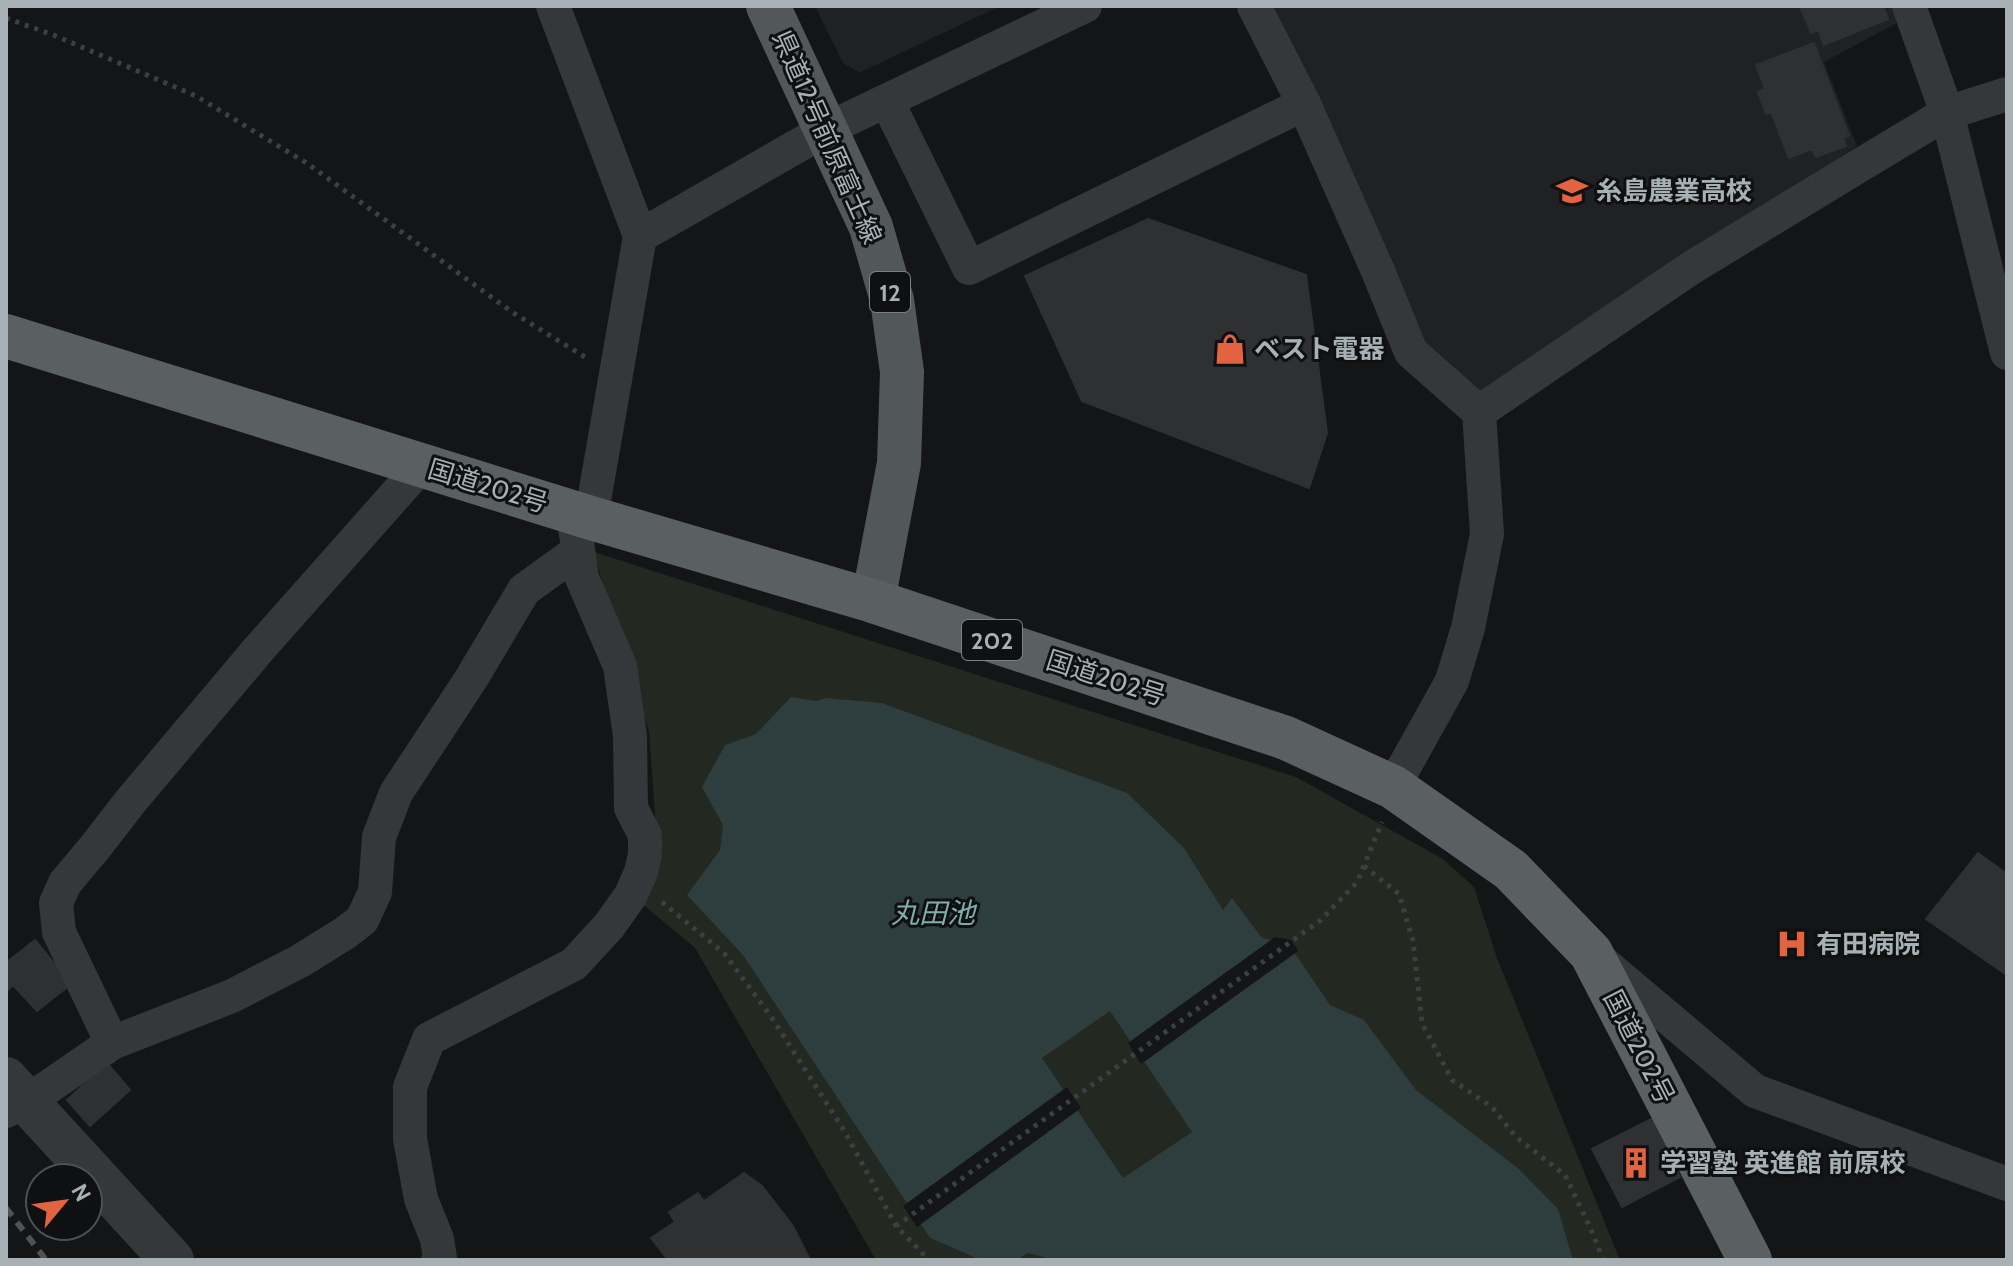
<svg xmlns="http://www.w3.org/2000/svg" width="2013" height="1266" viewBox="0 0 2013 1266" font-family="Cabin,'Noto Sans JP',sans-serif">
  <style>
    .built { fill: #202122 }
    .green { fill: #232821 }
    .water { fill: #2e3d3d; fill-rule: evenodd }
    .pier { fill: #141516 }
    .building { fill: #2f3032; stroke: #2e3031; stroke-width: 2 }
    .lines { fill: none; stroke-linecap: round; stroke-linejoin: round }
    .path { stroke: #3b4041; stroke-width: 5; stroke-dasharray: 4 6; stroke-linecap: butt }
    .minor { stroke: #35383a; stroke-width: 34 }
    .tertiary { stroke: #35383a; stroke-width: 44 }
    .primary { stroke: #525759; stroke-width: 44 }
    .trunk { stroke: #5a6062; stroke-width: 44 }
    .rail { stroke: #4f5355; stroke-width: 6; stroke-dasharray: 10 8; stroke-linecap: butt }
    .labels { text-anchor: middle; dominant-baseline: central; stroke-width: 6; stroke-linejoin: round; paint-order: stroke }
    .shield { fill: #0f1011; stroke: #798184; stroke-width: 2 }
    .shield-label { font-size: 24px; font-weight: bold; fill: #a7b1b5 }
    .street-label { font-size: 26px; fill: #a7b1b5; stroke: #0f1011 }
    .poi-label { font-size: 26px; font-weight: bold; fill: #a7b1b5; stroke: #0f1011; text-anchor: start }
    .water-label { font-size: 28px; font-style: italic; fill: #80acad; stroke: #0f1011 }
  </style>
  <rect width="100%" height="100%" fill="#141516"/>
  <g class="built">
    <polygon points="815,6 1000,6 859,73 843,63"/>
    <polygon points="1267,6 1892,6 1897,23 1824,62 1857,146 1721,237 1481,392 1422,349"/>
  </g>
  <polygon class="green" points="594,552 1296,777 1443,859 1474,887 1497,958 1620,1260 876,1260 695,948 639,901 657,841 649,731 617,637"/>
  <path class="water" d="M 791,697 L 816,701 L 826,698 L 882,703 L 1127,793 L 1184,848 L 1223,910 L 1232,898 L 1262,938 L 1288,943 L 1330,1005 L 1364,1020 L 1416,1090 L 1519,1169 L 1558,1209 L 1573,1260 L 1054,1260 L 1028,1253 L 1017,1260 L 981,1260 L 930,1238 L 743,955 L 687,895 L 720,850 L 723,825 L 702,787 L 725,745 L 756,734 ZM 1110,1011 L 1192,1132 L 1123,1178 L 1042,1058 Z"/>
  <g class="pier">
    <polygon points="1275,937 1291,940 1298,951 1141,1064 1128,1043"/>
    <polygon points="1067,1087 1081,1108 917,1227 903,1206"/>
  </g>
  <g class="building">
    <polygon points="1800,6 1883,6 1888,19 1824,45 1818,30 1811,33"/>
    <polygon points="1814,43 1849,136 1843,138 1846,146 1816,157 1812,149 1789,158 1771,112 1766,114 1758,92 1765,89 1756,65"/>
    <polygon points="1148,219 1306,275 1327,433 1309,488 1082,401 1025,276"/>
    <polygon points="1978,853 2007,874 2007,975 1926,919"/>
    <polygon points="35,940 71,984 37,1011 13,985 6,992 6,963"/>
    <polygon points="107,1063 130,1090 90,1126 67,1100"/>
    <polygon points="1653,1118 1680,1177 1622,1207 1592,1149"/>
    <polygon points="744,1173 762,1186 793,1226 810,1260 668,1260 651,1238 675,1222 669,1212 698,1193 704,1201"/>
  </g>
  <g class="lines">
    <g class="path">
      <polyline points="6,18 56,36 196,96 308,164 512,312 585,357"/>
      <polyline points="1364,866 1399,894 1413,941 1422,1023 1452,1080 1492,1107 1516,1137 1565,1175 1593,1234 1603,1260"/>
      <polyline points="662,902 724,953 772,1018 845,1132 896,1226 929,1260"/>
      <polyline points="896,1226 1321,920 1357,882 1382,822"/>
    </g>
    <g class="minor">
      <polyline points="553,6 640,236 591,518"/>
      <polyline points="1254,6 1304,104 1378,271 1411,352 1479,412 1487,534 1468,628 1452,681 1393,787"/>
      <polyline points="1909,6 1947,113 2007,353"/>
      <polyline points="887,101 969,268 1304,104"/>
      <polyline points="640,236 827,129 1085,6"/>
      <polyline points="1479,412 1691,268 1857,167 1947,113 2007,94"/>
      <polyline points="1601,961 1755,1091 2007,1184"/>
      <polyline points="112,1043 59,932 56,903 65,883 96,846 130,802 258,650 422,465"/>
      <polyline points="6,1111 44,1090 112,1043 232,996 300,961 345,933 362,920 375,892 379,837 396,793 471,679 524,590 578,551"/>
      <polyline points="438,1260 440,1258 437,1239 421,1199 410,1139 410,1087 429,1039 574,964 609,926 631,895 641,872 645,854 645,835 631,808 630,736 620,666 582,578 573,512"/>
    </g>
    <polyline class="tertiary" points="6,1079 172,1260"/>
    <polyline class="primary" points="768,6 871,227 892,300 902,372 899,463 873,601"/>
    <polyline class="trunk" points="6,336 591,518 873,601 1286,738 1393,787 1511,870 1591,953 1750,1260"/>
    <polyline class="rail" points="6,1208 46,1260"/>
  </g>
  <defs>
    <symbol id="school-bare" viewBox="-9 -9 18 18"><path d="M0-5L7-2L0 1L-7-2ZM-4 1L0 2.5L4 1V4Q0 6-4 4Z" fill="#e2633f" stroke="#0f1011" stroke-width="2.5" paint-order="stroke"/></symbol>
    <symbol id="shop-bare" viewBox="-9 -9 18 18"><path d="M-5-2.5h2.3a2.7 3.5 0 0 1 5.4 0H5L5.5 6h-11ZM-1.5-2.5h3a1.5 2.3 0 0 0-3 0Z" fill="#e2633f" stroke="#0f1011" stroke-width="2.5" paint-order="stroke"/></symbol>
    <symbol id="hospital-bare" viewBox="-9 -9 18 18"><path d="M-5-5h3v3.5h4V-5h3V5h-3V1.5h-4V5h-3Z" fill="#e2633f" stroke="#0f1011" stroke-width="2.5" paint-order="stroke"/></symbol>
    <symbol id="building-bare" viewBox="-9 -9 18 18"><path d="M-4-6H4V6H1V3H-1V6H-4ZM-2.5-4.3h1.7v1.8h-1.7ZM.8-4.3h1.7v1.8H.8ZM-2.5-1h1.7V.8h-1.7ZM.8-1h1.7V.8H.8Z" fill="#e2633f" stroke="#0f1011" stroke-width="2.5" paint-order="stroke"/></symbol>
  </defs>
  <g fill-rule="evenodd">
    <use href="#school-bare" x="1550" y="169" width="44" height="44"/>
    <use href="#shop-bare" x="1208" y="327" width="44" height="44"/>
    <use href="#hospital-bare" x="1770" y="922" width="44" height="44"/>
    <use href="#building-bare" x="1614" y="1141" width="44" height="44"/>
  </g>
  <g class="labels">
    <g class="shield">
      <rect x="870" y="272" width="40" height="40" rx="6"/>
      <rect x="962" y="620" width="60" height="40" rx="6"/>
    </g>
    <g class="shield-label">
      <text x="890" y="292">12</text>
      <text x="992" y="640">202</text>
    </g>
    <g class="street-label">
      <text transform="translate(827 137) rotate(66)">県道12号前原富士線</text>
      <text transform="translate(488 486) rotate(17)">国道202号</text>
      <text transform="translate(1106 678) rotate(18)">国道202号</text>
      <text transform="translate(1639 1047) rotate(63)">国道202号</text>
    </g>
    <g class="poi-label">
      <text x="1596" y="191">糸島農業高校</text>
      <text x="1254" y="349">ベスト電器</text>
      <text x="1816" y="944">有田病院</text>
      <text x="1660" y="1163">学習塾 英進館 前原校</text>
    </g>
    <g class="water-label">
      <text x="933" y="913">丸田池</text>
    </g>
  </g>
  <rect width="2013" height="1266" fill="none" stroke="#a7b1b5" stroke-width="16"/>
  <g transform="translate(64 1202) rotate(61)"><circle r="38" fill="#0f1011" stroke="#4c5053" stroke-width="2"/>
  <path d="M0-6L14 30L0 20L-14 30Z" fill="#e2633f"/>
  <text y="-12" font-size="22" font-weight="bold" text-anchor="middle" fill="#a7b1b5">N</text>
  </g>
</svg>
